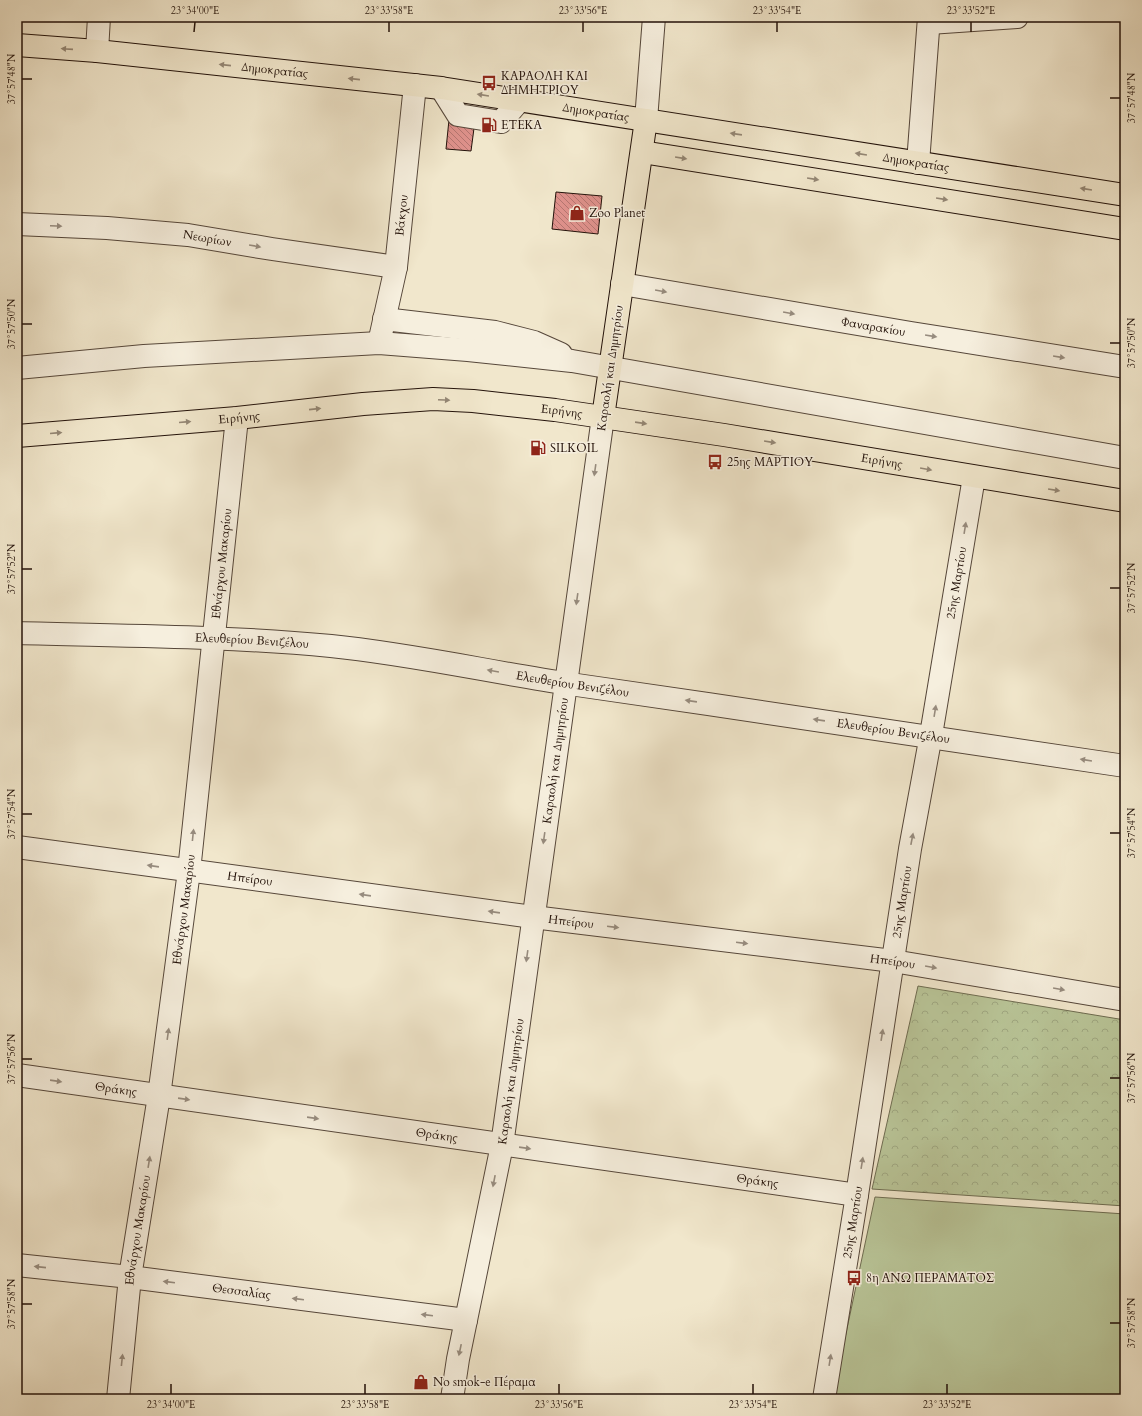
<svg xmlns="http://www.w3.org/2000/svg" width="1142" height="1416" viewBox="0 0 1142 1416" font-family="Cardo,serif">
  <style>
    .park { fill: url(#park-crowns); stroke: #6e6c51 }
    .garden { fill: #b9c598; stroke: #6e6c51 }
    .building { fill: url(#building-back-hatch); stroke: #23120a }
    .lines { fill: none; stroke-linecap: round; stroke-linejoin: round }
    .minor-casing { stroke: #56473a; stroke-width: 24 }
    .major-casing { stroke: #23120a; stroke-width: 24 }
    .minor { stroke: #f6efde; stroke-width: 22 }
    .major { stroke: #f1e7cc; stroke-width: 22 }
    .oneway { fill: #948775 }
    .oneway2 { fill: #978c7f }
    .ticks { fill: none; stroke: #23120a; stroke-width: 1.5 }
    .labels { text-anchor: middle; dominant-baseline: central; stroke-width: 3; stroke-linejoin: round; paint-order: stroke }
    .street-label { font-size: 12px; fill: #23120a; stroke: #f6efde }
    .poi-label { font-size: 12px; fill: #23120a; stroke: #f6efde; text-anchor: start }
    .neatline { fill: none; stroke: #23120a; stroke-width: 1.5 }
    .ticks-label { font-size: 10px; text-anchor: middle; fill: #23120a }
  </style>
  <defs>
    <pattern id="park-crowns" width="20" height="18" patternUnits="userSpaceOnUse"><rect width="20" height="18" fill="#b9c598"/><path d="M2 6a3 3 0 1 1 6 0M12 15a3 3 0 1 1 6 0" fill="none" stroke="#9fa882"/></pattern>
    <pattern id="building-back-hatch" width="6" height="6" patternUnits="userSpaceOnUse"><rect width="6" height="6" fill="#de918b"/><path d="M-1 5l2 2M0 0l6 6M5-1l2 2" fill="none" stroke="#b47570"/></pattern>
  </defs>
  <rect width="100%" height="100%" fill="#f1e7cc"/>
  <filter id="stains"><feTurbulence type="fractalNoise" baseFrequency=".005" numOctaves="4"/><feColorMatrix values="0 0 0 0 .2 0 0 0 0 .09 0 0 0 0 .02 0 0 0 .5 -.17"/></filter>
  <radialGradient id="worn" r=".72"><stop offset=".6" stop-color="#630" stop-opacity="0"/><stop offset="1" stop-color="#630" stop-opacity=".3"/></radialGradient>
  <polygon class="park" points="918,986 1125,1020 1125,1206 872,1189"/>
  <polygon class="garden" points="875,1197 1125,1214 1125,1399 832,1399"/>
  <g class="building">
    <polygon points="450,110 476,113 471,151 446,149"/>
    <polygon points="556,192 602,196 598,234 552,229"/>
  </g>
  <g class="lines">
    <defs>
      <g id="minor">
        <polyline points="929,23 1017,17"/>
        <polyline points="97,51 99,17"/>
        <polyline points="441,88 458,115 501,122 519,101"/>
        <polyline points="646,120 654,17"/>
        <polyline points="918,163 929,17"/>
        <path id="s1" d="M 17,224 L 107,228 L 188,235 L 272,249 L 396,267"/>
        <path id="s2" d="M 622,284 L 911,333 L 1125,367"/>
        <polyline points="384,319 495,332 534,342 561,354"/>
        <path id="s3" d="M 379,343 L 396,267 L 415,85"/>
        <polyline points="17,368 144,356 379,343 468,350 572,361 1125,458"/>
        <path id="s4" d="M 17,633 C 122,636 227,636 331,646 C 411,654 490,672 570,684 C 755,711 940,737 1125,766"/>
        <path id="s5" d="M 17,847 L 533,917 L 893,961 L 1125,1000"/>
        <path id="s6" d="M 17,1075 L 857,1195"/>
        <path id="s7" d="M 17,1265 L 130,1277 L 466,1320"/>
        <path id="s8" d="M 118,1399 L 130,1277 L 159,1096 L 189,871 L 237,418"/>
        <path id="s9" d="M 452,1399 L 458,1359 L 502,1145 L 603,417"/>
        <path id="s10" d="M 824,1399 L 857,1195 L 910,849 L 931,735 L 974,477"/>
      </g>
      <g id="major">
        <path id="s11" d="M 17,45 L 97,51 L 441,88 L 1125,195"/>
        <polyline points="642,152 1125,229"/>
        <polyline points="603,417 646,120"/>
        <path id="s12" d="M 17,436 L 237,418 L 363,404 L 433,399 L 473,401 L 555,410 L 724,435 L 1125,501"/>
      </g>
    </defs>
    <use href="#minor" class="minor-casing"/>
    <use href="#major" class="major-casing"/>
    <use href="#minor" class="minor"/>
    <use href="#major" class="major"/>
  </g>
  <defs><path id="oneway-solid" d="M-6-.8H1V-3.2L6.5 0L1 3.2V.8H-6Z"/></defs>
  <g class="oneway">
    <use href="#oneway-solid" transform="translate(67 49) rotate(-176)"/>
    <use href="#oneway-solid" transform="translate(225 65) rotate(-174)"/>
    <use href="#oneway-solid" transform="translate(354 79) rotate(-174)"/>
    <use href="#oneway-solid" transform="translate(483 95) rotate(-171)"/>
    <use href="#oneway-solid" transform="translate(736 134) rotate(-172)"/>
    <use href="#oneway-solid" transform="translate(861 154) rotate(-171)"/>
    <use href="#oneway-solid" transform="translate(681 158) rotate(9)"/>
    <use href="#oneway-solid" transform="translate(813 179) rotate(9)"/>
    <use href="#oneway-solid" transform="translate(1086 189) rotate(-171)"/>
    <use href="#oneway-solid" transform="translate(942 199) rotate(9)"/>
    <use href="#oneway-solid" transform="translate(444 400) rotate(3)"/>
    <use href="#oneway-solid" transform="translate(315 409) rotate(-6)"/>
    <use href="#oneway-solid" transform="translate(185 422) rotate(-5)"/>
    <use href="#oneway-solid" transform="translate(641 423) rotate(8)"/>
    <use href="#oneway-solid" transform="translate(56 433) rotate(-5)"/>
    <use href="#oneway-solid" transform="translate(770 442) rotate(9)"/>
    <use href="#oneway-solid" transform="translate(926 469) rotate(10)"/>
    <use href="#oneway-solid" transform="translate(1054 490) rotate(9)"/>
  </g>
  <g class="oneway2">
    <use href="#oneway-solid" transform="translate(56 226) rotate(2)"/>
    <use href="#oneway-solid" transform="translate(255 246) rotate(10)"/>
    <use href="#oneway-solid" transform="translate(661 291) rotate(10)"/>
    <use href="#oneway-solid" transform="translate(789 313) rotate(10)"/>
    <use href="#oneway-solid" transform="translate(931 336) rotate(9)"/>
    <use href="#oneway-solid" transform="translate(1059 357) rotate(9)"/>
    <use href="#oneway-solid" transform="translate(595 470) rotate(98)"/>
    <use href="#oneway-solid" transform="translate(965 528) rotate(-81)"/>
    <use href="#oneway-solid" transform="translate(577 599) rotate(98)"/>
    <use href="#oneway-solid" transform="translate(493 671) rotate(-170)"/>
    <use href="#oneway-solid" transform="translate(691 701) rotate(-172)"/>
    <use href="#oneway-solid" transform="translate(935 711) rotate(-81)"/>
    <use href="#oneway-solid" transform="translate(819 720) rotate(-172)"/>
    <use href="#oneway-solid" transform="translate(1086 760) rotate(-171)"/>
    <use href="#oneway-solid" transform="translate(193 835) rotate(-84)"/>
    <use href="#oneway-solid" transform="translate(544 838) rotate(98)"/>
    <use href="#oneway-solid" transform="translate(912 839) rotate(-79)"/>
    <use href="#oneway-solid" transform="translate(153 866) rotate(-172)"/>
    <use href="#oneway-solid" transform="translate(365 895) rotate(-172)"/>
    <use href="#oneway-solid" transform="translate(494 912) rotate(-172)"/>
    <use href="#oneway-solid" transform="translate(613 927) rotate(7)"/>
    <use href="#oneway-solid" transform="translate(742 943) rotate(7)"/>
    <use href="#oneway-solid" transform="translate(527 956) rotate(98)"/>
    <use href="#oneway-solid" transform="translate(931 967) rotate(10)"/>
    <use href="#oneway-solid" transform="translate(1059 989) rotate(10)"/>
    <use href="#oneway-solid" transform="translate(168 1034) rotate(-82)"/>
    <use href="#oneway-solid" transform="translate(882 1035) rotate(-81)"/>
    <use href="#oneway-solid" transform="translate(56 1081) rotate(8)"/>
    <use href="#oneway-solid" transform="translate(184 1099) rotate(8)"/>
    <use href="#oneway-solid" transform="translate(313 1118) rotate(8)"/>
    <use href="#oneway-solid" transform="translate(525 1148) rotate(8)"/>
    <use href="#oneway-solid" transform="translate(149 1162) rotate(-81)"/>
    <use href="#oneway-solid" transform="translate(862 1163) rotate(-81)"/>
    <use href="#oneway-solid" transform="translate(494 1181) rotate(101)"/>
    <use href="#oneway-solid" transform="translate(40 1267) rotate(-174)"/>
    <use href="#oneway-solid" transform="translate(169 1282) rotate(-173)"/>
    <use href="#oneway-solid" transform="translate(298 1299) rotate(-173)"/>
    <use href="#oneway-solid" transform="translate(427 1315) rotate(-173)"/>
    <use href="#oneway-solid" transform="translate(460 1350) rotate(102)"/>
    <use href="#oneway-solid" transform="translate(122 1360) rotate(-84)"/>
    <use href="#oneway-solid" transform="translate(830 1360) rotate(-81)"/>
  </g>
  <path class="ticks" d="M 194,32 L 195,22M 389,32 L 389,22M 583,32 L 583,22M 777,32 L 777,22M 971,32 L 971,22M 22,79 L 32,79M 1110,98 L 1120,98M 22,324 L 32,324M 1110,343 L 1120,343M 22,569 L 32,569M 1110,588 L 1120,588M 22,814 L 32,814M 1110,833 L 1120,833M 22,1059 L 32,1059M 1110,1078 L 1120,1078M 22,1304 L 32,1304M 1110,1323 L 1120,1323M 171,1394 L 171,1384M 365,1394 L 365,1384M 559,1394 L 559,1384M 753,1394 L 753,1384M 947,1394 L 947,1384"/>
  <defs>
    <symbol id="bus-bare" viewBox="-9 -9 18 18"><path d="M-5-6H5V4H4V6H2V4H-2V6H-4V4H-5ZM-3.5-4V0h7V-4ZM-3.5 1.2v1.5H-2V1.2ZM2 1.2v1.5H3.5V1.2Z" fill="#8f2418" stroke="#f6efde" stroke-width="2.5" paint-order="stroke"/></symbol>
    <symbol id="fuel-bare" viewBox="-9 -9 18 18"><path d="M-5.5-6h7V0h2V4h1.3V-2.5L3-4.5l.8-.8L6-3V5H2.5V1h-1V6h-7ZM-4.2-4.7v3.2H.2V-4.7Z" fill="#8f2418" stroke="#f6efde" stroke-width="2.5" paint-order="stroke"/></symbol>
    <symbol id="shop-bare" viewBox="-9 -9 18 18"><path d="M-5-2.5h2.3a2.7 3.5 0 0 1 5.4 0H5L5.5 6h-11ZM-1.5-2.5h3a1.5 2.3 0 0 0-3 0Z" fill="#8f2418" stroke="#f6efde" stroke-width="2.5" paint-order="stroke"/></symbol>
  </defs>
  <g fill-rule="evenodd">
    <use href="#bus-bare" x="478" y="72" width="22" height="22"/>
    <use href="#fuel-bare" x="478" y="114" width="22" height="22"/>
    <use href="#shop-bare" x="566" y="202" width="22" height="22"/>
    <use href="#fuel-bare" x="527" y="437" width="22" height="22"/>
    <use href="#bus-bare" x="704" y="451" width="22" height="22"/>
    <use href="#bus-bare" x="843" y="1267" width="22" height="22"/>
    <use href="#shop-bare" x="410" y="1371" width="22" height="22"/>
  </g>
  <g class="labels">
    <g class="street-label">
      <text stroke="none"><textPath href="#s11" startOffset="259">Δημοκρατίας</textPath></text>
      <text stroke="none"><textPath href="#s11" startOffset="583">Δημοκρατίας</textPath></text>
      <text stroke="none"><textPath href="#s11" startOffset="907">Δημοκρατίας</textPath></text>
      <text stroke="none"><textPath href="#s3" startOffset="130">Βάκχου</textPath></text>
      <text stroke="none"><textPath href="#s1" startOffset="191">Νεωρίων</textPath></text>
      <text stroke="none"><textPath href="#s2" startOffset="255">Φαναρακίου</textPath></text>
      <text transform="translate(610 368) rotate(-82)">Καραολή και Δημητρίου</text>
      <text stroke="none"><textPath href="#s12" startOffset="547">Ειρήνης</textPath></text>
      <text stroke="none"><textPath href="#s12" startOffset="223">Ειρήνης</textPath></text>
      <text stroke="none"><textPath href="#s12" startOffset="871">Ειρήνης</textPath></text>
      <text stroke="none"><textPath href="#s8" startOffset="842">Εθνάρχου Μακαρίου</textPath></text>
      <text stroke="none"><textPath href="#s10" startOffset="827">25ης Μαρτίου</textPath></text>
      <text stroke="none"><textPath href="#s4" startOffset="235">Ελευθερίου Βενιζέλου</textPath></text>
      <text stroke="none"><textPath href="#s4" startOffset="559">Ελευθερίου Βενιζέλου</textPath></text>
      <text stroke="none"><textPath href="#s4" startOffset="883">Ελευθερίου Βενιζέλου</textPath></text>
      <text stroke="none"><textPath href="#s9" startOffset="647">Καραολή και Δημητρίου</textPath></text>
      <text stroke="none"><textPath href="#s5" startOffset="235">Ηπείρου</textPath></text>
      <text stroke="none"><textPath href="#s10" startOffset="503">25ης Μαρτίου</textPath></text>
      <text stroke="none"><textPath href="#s8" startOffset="494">Εθνάρχου Μακαρίου</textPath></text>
      <text stroke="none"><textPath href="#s5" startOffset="559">Ηπείρου</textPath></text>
      <text stroke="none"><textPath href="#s5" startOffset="883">Ηπείρου</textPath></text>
      <text stroke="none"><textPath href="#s9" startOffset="323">Καραολή και Δημητρίου</textPath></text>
      <text stroke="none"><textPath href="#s6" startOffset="100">Θράκης</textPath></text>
      <text stroke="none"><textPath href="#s6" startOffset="424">Θράκης</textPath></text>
      <text stroke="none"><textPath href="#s6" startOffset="748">Θράκης</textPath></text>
      <text stroke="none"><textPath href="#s10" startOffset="179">25ης Μαρτίου</textPath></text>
      <text stroke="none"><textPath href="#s8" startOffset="170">Εθνάρχου Μακαρίου</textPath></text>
      <text stroke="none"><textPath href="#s7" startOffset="226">Θεσσαλίας</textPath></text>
    </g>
    <g class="poi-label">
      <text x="501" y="76">ΚΑΡΑΟΛΗ ΚΑΙ<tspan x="501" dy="14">ΔΗΜΗΤΡΙΟΥ</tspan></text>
      <text x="501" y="125">ΕΤΕΚΑ</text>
      <text x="589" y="213">Zoo Planet</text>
      <text x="550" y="448">SILKOIL</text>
      <text x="727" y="462">25ης ΜΑΡΤΙΟΥ</text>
      <text x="866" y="1278">8η ΑΝΩ ΠΕΡΑΜΑΤΟΣ</text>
      <text x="433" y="1382">No smok-e Πέραμα</text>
    </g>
  </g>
  <rect width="1142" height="1416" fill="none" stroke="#f1e7cc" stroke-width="44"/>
  <rect x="22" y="22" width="1098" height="1372" class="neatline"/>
  <g class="ticks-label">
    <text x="195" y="14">23°34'00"E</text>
    <text x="389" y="14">23°33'58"E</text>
    <text x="583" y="14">23°33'56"E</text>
    <text x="777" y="14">23°33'54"E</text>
    <text x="971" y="14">23°33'52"E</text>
    <text transform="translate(11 79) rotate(-90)" y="4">37°57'48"N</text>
    <text transform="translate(1131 98) rotate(-90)" y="4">37°57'48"N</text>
    <text transform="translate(11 324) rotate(-90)" y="4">37°57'50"N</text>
    <text transform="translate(1131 343) rotate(-90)" y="4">37°57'50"N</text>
    <text transform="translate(11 569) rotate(-90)" y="4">37°57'52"N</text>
    <text transform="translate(1131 588) rotate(-90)" y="4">37°57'52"N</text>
    <text transform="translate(11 814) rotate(-90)" y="4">37°57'54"N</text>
    <text transform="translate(1131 833) rotate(-90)" y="4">37°57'54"N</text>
    <text transform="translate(11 1059) rotate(-90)" y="4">37°57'56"N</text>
    <text transform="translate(1131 1078) rotate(-90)" y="4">37°57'56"N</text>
    <text transform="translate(11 1304) rotate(-90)" y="4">37°57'58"N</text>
    <text transform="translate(1131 1323) rotate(-90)" y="4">37°57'58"N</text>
    <text x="171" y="1408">23°34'00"E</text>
    <text x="365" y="1408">23°33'58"E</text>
    <text x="559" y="1408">23°33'56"E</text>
    <text x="753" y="1408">23°33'54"E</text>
    <text x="947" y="1408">23°33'52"E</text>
  </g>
  <rect width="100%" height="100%" filter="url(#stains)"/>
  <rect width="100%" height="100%" fill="url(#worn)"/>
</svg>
